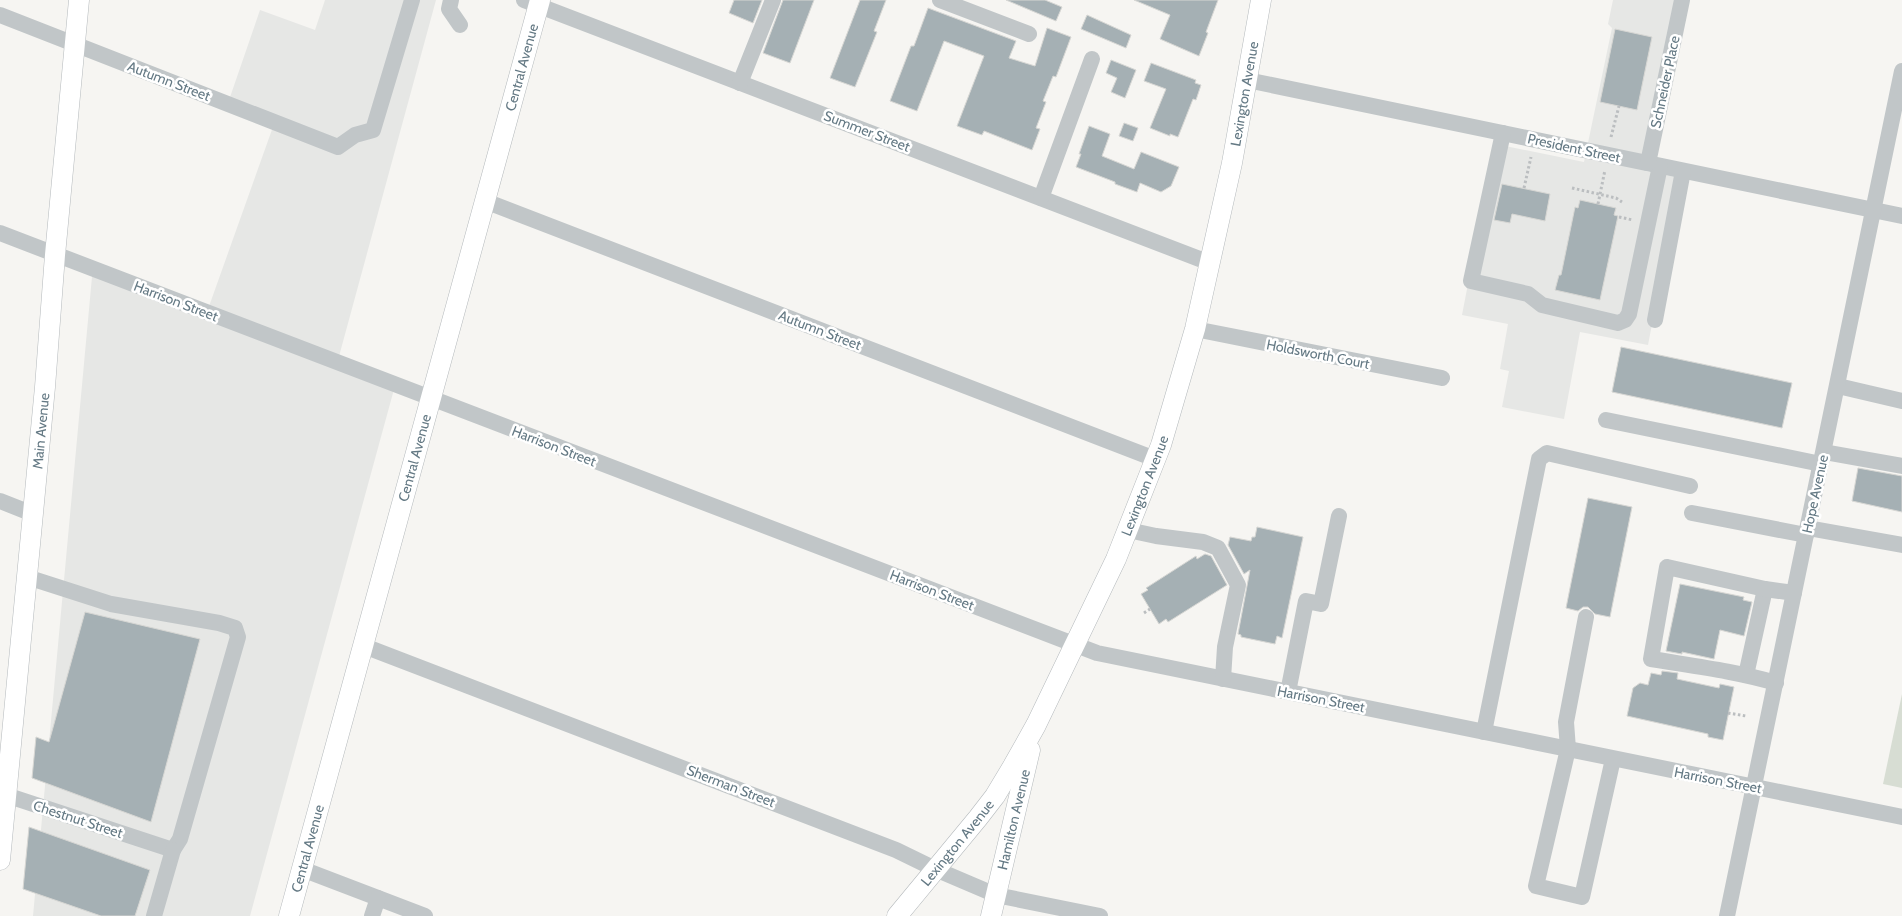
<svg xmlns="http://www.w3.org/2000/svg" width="1902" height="916" viewBox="0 0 1902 916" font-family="Cabin,sans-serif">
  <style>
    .built { fill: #e6e7e5 }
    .green { fill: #d7ddd3 }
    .building { fill: #a5b0b4; stroke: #d7d7d4 }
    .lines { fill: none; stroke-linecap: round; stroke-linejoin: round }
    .major-casing { stroke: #b4b9bc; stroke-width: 21 }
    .path { stroke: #bbbec0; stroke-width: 3; stroke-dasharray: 2.5 2.5; stroke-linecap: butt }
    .minor { stroke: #c1c6c8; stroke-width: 16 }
    .major { stroke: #fff; stroke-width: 20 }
    .labels { text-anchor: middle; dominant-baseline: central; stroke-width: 5; stroke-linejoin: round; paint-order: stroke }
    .street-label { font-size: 14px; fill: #647984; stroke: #fff }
  </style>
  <rect width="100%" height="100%" fill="#f6f5f2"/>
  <g class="built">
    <polygon points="325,0 436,0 338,360 396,382 250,916 33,916 93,266 207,312 274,124 228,103 260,10 315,30"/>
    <polygon points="1613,0 1677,0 1645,171 1680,178 1648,345 1580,332 1564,419 1502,407 1509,371 1500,369 1508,324 1462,315 1495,144 1584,162 1612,28 1608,24"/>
  </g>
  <polygon class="green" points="1902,694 1902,788 1883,784"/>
  <g class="building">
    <polygon points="734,0 762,0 753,23 729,13"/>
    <polygon points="783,0 814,0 790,63 763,53"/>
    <polygon points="860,0 886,0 874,31 877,32 855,87 830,78"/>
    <polygon points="1006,0 1045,0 1062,7 1056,21"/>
    <polygon points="1134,0 1218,0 1206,32 1208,33 1199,56 1160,39 1170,15"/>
    <polygon points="928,8 1016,41 1009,58 1035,66 1047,28 1071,37 1056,77 1053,76 1043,101 1046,102 1036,128 1040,129 1032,150 984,131 982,135 957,126 984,56 944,41 917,111 890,101 911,46 914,46"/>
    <polygon points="1087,15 1131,35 1126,48 1081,29"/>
    <polygon points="1615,29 1652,37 1637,110 1600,102"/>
    <polygon points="1111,60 1136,70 1125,98 1111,92 1117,78 1106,73"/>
    <polygon points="1151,63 1196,80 1195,83 1201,85 1196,100 1193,99 1178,137 1170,134 1170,136 1150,128 1166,89 1144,81"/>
    <polygon points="1124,123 1138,128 1133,141 1119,136"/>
    <polygon points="1089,126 1110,134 1102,156 1134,169 1141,152 1179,167 1171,186 1161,192 1140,183 1137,192 1115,184 1115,182 1076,167 1081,154 1079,154"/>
    <polygon points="1502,184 1550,194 1545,221 1512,214 1510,223 1494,220"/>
    <polygon points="1580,200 1616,208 1614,215 1618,216 1600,300 1555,290 1559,275 1561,275 1575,207 1578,208"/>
    <polygon points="1621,347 1792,383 1782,428 1612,392"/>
    <polygon points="1858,468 1902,476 1902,512 1852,501"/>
    <polygon points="1588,498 1632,507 1610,617 1595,614 1588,607 1583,607 1578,611 1566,608"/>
    <polygon points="1257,527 1303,537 1282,638 1277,636 1275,644 1241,637 1241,635 1238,634 1250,570 1244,574 1228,545 1230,537 1251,541 1252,537 1255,537"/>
    <polygon points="1205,554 1211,556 1227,585 1168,622 1166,619 1159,624 1141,594 1148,590 1146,588 1196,556 1197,559"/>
    <polygon points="1680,584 1744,597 1743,600 1752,602 1744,636 1720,630 1714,659 1682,652 1682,654 1666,651"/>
    <polygon points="85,612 200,639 151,822 32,778 36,737 49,742"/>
    <polygon points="1662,671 1678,673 1677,679 1719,688 1720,684 1734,687 1723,740 1708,737 1708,734 1627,716 1633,688 1640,683 1648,685 1651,673 1661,675"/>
    <polygon points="29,827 150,870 135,916 101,916 23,889"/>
  </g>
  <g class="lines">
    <defs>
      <g id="major">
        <path id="s1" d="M 0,860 L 45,387 L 55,255 L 79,0"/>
        <path id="s2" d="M 289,916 L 540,0"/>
        <path id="s3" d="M 897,916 L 978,818 L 995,796 L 1013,766 L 1036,725 L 1116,559 L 1161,445 L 1195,329 L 1232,163 L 1261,0"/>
        <path id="s4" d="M 991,916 L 1030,750"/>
      </g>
    </defs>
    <use href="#major" class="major-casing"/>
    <g class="path">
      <polyline points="1611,137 1619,106"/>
      <polyline points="1524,188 1531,157"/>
      <polyline points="1572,188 1616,198 1622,202"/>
      <polyline points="1598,204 1605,170"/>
      <polyline points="1619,217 1633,220"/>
      <polyline points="1144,613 1150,609"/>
      <polyline points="1728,713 1746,716"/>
    </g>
    <g class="minor">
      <polyline points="451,0 449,9 460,25"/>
      <polyline points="524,0 1210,263"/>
      <polyline points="940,0 1029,34"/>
      <polyline points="0,15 338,147 355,135 373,130 412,0"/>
      <polyline points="1247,80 1902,216"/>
      <polyline points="740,83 773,0"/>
      <polyline points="1503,133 1471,281 1528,294 1542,305 1618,323 1625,320 1629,314 1660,166"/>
      <polyline points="1648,163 1682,0"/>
      <polyline points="1041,198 1092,59"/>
      <polyline points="485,201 1155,459"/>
      <polyline points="0,233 1097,653 1902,817"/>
      <polyline points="1655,320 1683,171"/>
      <polyline points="1195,329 1442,378"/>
      <polyline points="1838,386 1902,401"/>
      <polyline points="1606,420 1821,464"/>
      <polyline points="1824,452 1902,466"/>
      <polyline points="0,501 33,514"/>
      <polyline points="1692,513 1806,535"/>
      <polyline points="1808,528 1902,545"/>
      <polyline points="1128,530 1156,536 1203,542 1218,548 1238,585 1225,647 1223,679"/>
      <polyline points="1586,617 1566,722 1568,749 1536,886 1582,897 1613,759"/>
      <polyline points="364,646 896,850 935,869 996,895 1100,916"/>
      <polyline points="1746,675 1765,589"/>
      <path d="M 1776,683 C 1735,671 1693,666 1651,659 L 1667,567 L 1765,589 L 1794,593"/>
      <polyline points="1288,692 1306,601 1321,604 1339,516"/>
      <polyline points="1484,732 1539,459 1547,453 1690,486"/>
      <polyline points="0,793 173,850 180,839 238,637 235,628 219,623 111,604 27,577"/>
      <polyline points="302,869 425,916"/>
      <polyline points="154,916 173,850"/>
      <polyline points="372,916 378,898"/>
      <polyline points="1727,916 1902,71"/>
    </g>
    <use href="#major" class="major"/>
  </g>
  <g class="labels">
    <g class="street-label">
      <text stroke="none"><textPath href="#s2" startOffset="880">Central Avenue</textPath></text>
      <text transform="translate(169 81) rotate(21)">Autumn Street</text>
      <text transform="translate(1665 82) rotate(-78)">Schneider Place</text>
      <text stroke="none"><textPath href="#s3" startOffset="905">Lexington Avenue</textPath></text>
      <text transform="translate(867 131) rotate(21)">Summer Street</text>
      <text transform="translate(1574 148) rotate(12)">President Street</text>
      <text transform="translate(176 301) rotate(21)">Harrison Street</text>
      <text transform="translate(820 330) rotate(21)">Autumn Street</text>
      <text transform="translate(1318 354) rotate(11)">Holdsworth Court</text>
      <text stroke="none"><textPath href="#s1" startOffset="431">Main Avenue</textPath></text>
      <text transform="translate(554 446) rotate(21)">Harrison Street</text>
      <text stroke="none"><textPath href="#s2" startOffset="475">Central Avenue</textPath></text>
      <text stroke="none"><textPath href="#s3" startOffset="500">Lexington Avenue</textPath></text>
      <text transform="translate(1815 494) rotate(-78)">Hope Avenue</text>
      <text transform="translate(932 590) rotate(21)">Harrison Street</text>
      <text transform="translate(1321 699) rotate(11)">Harrison Street</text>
      <text transform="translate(1718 780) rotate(11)">Harrison Street</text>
      <text transform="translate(731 786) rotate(21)">Sherman Street</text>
      <text transform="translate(78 819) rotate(18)">Chestnut Street</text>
      <text stroke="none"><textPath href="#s4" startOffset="99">Hamilton Avenue</textPath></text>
      <text stroke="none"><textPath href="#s3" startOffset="95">Lexington Avenue</textPath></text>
      <text stroke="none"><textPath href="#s2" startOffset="70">Central Avenue</textPath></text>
    </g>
  </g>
</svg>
